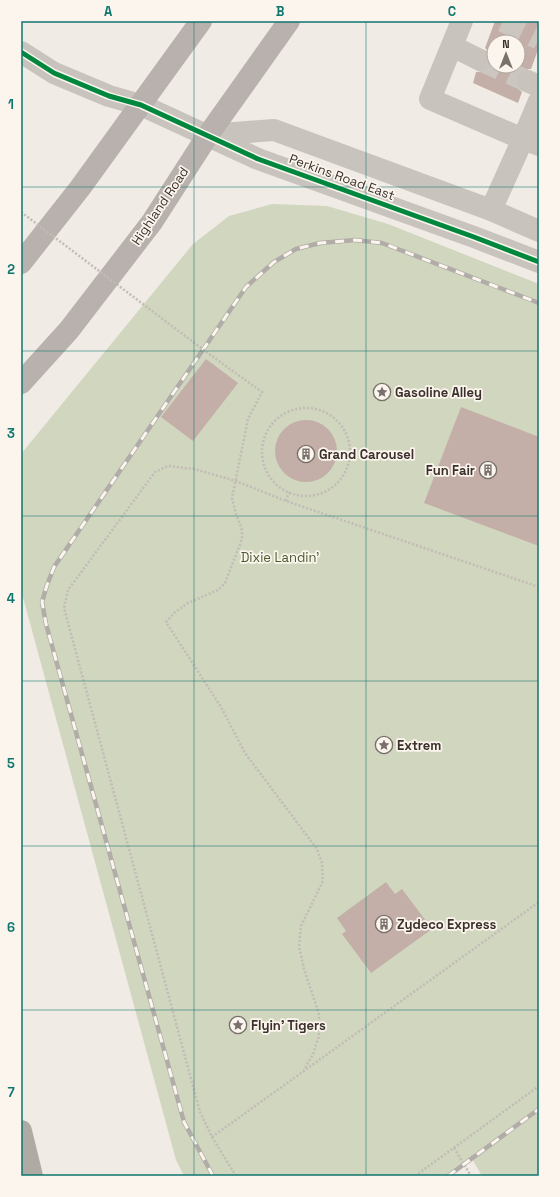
<svg xmlns="http://www.w3.org/2000/svg" width="560" height="1197" viewBox="0 0 560 1197" font-family="'Space Grotesk',sans-serif">
  <style>
    .green { fill: #d1d6bf }
    .building { fill: #c3afa7; fill-rule: evenodd }
    .lines { fill: none; stroke-linecap: round; stroke-linejoin: round }
    .minor-tunnel { stroke: #ccc6c0; stroke-width: 22; stroke-dasharray: 22 11; stroke-linecap: butt }
    .path { stroke: #c2bbb6; stroke-width: 2.5; stroke-dasharray: 2 2; stroke-linecap: butt }
    .minor { stroke: #c9c3be; stroke-width: 22 }
    .major { stroke: #b8b1ad; stroke-width: 22 }
    .highway { stroke: #afaaa4; stroke-width: 22 }
    .rail-casing { stroke: #b1aca8; stroke-width: 4.5 }
    .rail { stroke: #fbf5ee; stroke-width: 3; stroke-dasharray: 9; stroke-linecap: butt }
    .path-bridge { stroke: #c2bbb6; stroke-width: 2.5; stroke-dasharray: 2 2; stroke-linecap: butt }
    .cycleway-casing { stroke: #fbf5ee; stroke-width: 8 }
    .cycleway { stroke: #00873e; stroke-width: 5 }
    .grid { fill: none; stroke: #0f766e; stroke-width: 1; stroke-opacity: 0.55 }
    .labels { text-anchor: middle; dominant-baseline: central; stroke-width: 3.5; stroke-linejoin: round; paint-order: stroke }
    .street-label { font-size: 13px; fill: #3b302b; stroke: #fbf5ee }
    .poi-label { font-size: 13px; font-weight: bold; fill: #3b302b; stroke: #fbf5ee; text-anchor: start }
    .park-label { font-size: 13px; fill: #4a5a2e; stroke: #fbf5ee }
    .neatline { fill: none; stroke: #0f766e; stroke-width: 1.5 }
    .grid-label { font-size: 13px; text-anchor: middle; font-weight: bold; fill: #0f766e }
  </style>
  <rect width="100%" height="100%" fill="#f0ebe5"/>
  <polygon class="green" points="272,204 327,206 388,224 539,284 539,1176 482,1176 472,1159 452,1176 184,1176 176,1160 21,590 21,454 193,244 229,216"/>
  <g class="building">
    <path d="M 495,21 L 539,21 L 539,47 L 531,69 L 525,69 L 520,71 L 515,77 L 515,82 L 517,88 L 522,92 L 518,103 L 473,83 L 476,72 L 481,72 L 487,71 L 491,65 L 492,60 L 491,53 L 485,48 ZM 494,42 L 518,42 L 518,66 L 494,66 Z"/>
    <polygon points="206,359 238,383 193,441 161,417"/>
    <polygon points="461,407 539,437 539,546 424,503"/>
    <circle cx="306" cy="451" r="31"/>
    <polygon points="386,882 395,894 402,889 432,929 371,973 342,934 346,931 337,918"/>
  </g>
  <g class="lines">
    <g class="minor-tunnel">
      <polyline points="503,21 539,39"/>
      <polyline points="480,60 527,81"/>
    </g>
    <g class="path">
      <polyline points="209,354 262,392 248,419 232,498 236,514 242,530 242,539 225,583 218,590 188,603 174,613 166,622 221,707 245,753 317,849 322,863 323,881 301,926 299,946 304,969 319,1014 319,1036 313,1054 304,1070"/>
      <circle cx="306" cy="452" r="44"/>
      <polyline points="286,501 289,492"/>
      <polyline points="539,587 286,501 236,481 194,469 168,466 155,472 68,590 64,608 200,1112 212,1137 539,902"/>
      <polyline points="212,1137 236,1176"/>
      <polyline points="454,1148 471,1176"/>
      <polyline points="415,1176 539,1086"/>
    </g>
    <g class="minor">
      <polyline points="462,21 430,99 523,139 491,210"/>
      <polyline points="452,46 480,60"/>
      <polyline points="21,52 54,73 109,96 141,105 258,159 474,237 539,262"/>
      <polyline points="527,81 539,86"/>
      <polyline points="539,101 523,139 539,145"/>
      <polyline points="209,135 274,130 491,210 539,231"/>
    </g>
    <g class="major">
      <polyline points="21,263 80,188 201,21"/>
      <polyline points="21,383 69,330 152,222 208,135 289,21"/>
    </g>
    <polyline class="highway" points="21,1131 32,1176"/>
    <defs>
      <g id="rail">
        <polyline points="213,1176 184,1122 46,624 42,602 47,585 54,567 246,287 274,262 296,249 320,243 355,240 382,243 539,303"/>
        <polyline points="448,1176 539,1109"/>
      </g>
    </defs>
    <use href="#rail" class="rail-casing"/>
    <use href="#rail" class="rail"/>
    <polyline class="path-bridge" points="21,212 209,354"/>
    <defs>
      <polyline id="cycleway" points="21,52 54,73 109,96 141,105 258,159 474,237 539,262"/>
    </defs>
    <use href="#cycleway" class="cycleway-casing"/>
    <use href="#cycleway" class="cycleway"/>
  </g>
  <path class="grid" d="M 194,21 L 194,1176M 366,21 L 366,1176M 21,187 L 539,187M 21,351 L 539,351M 21,516 L 539,516M 21,681 L 539,681M 21,846 L 539,846M 21,1010 L 539,1010"/>
  <defs>
    <symbol id="sight-ring" viewBox="-11 -11 22 22"><circle r="9.5" fill="#fbf5ee" stroke="#7a716c" stroke-width="1.5"/><path d="M0-6L1.8-2.2L6-1.7L2.9 1.2L3.7 5.4L0 3.3L-3.7 5.4L-2.9 1.2L-6-1.7L-1.8-2.2Z" fill="#7a716c"/></symbol>
    <symbol id="building-ring" viewBox="-11 -11 22 22"><circle r="9.5" fill="#fbf5ee" stroke="#7a716c" stroke-width="1.5"/><path d="M-4-6H4V6H1V3H-1V6H-4ZM-2.5-4.3h1.7v1.8h-1.7ZM.8-4.3h1.7v1.8H.8ZM-2.5-1h1.7V.8h-1.7ZM.8-1h1.7V.8H.8Z" fill="#7a716c"/></symbol>
  </defs>
  <g fill-rule="evenodd">
    <use href="#sight-ring" x="372" y="382" width="20" height="20"/>
    <use href="#building-ring" x="296" y="444" width="20" height="20"/>
    <use href="#building-ring" x="478" y="460" width="20" height="20"/>
    <use href="#sight-ring" x="374" y="735" width="20" height="20"/>
    <use href="#building-ring" x="374" y="914" width="20" height="20"/>
    <use href="#sight-ring" x="228" y="1015" width="20" height="20"/>
  </g>
  <g class="labels">
    <g class="street-label">
      <text transform="translate(342 177) rotate(20)">Perkins Road East</text>
      <text transform="translate(160 206) rotate(-56)">Highland Road</text>
    </g>
    <g class="poi-label">
      <text x="395" y="392">Gasoline Alley</text>
      <text x="319" y="454">Grand Carousel</text>
      <text x="475" y="470" text-anchor="end">Fun Fair</text>
      <text x="397" y="745">Extrem</text>
      <text x="397" y="924">Zydeco Express</text>
      <text x="251" y="1025">Flyin' Tigers</text>
    </g>
    <g class="park-label">
      <text x="280" y="557">Dixie Landin'</text>
    </g>
  </g>
  <rect width="560" height="1197" fill="none" stroke="#fbf5ee" stroke-width="44"/>
  <g transform="translate(506 54)"><circle r="19" fill="#fbf5ee" stroke="#aea6a0"/>
  <path d="M0-3L7 15L0 10L-7 15Z" fill="#7a716c"/>
  <text y="-6" font-size="11" font-weight="bold" text-anchor="middle" fill="#3b302b">N</text>
  </g>
  <rect x="22" y="22" width="516" height="1153" class="neatline"/>
  <g class="grid-label">
    <text x="108" y="16">A</text>
    <text x="280" y="16">B</text>
    <text x="452" y="16">C</text>
    <text x="11" y="109">1</text>
    <text x="11" y="274">2</text>
    <text x="11" y="438">3</text>
    <text x="11" y="603">4</text>
    <text x="11" y="768">5</text>
    <text x="11" y="932">6</text>
    <text x="11" y="1097">7</text>
  </g>
</svg>
